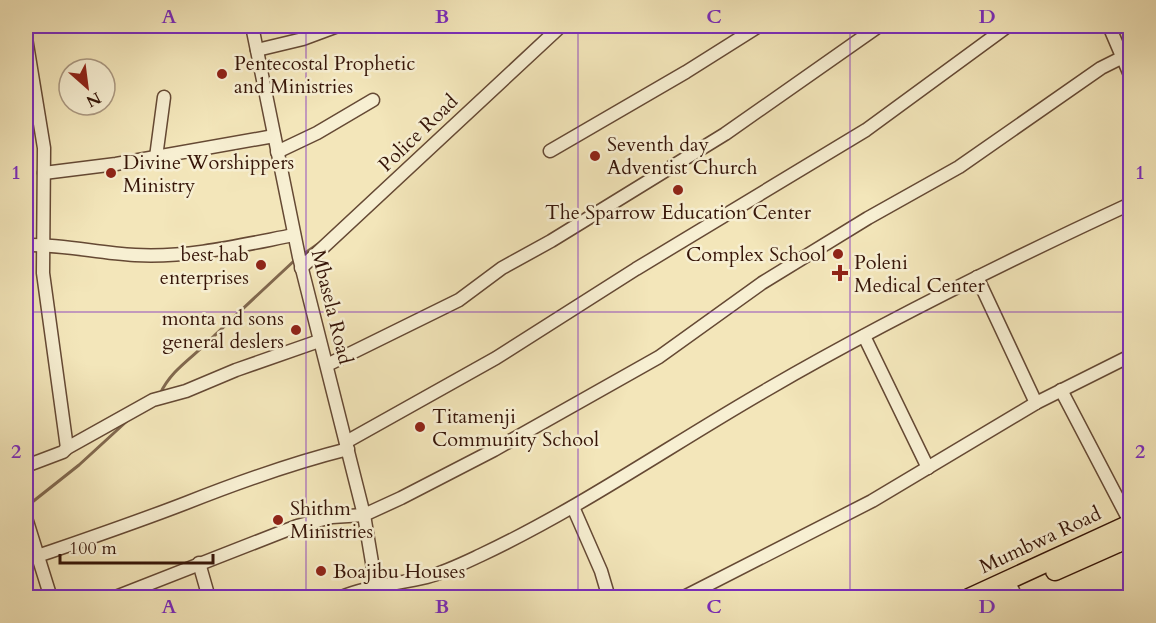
<svg xmlns="http://www.w3.org/2000/svg" width="1156" height="623" viewBox="0 0 1156 623" font-family="Cardo,serif">
  <style>
    .lines { fill: none; stroke-linecap: round; stroke-linejoin: round }
    .stream { stroke: #81684e; stroke-width: 3 }
    .minor-casing { stroke: #654934; stroke-width: 15 }
    .tertiary-casing { stroke: #654934; stroke-width: 18 }
    .primary-casing { stroke: #361508; stroke-width: 21 }
    .minor { stroke: #f7efd2; stroke-width: 12 }
    .tertiary { stroke: #f7efd2; stroke-width: 15 }
    .primary { stroke: #f3e6ba; stroke-width: 18 }
    .grid { fill: none; stroke: #7b2cbf; stroke-width: 1.5; stroke-opacity: 0.55 }
    .poi-dot { fill: #8f2418; stroke: #f7efd2; stroke-width: 2 }
    .labels { text-anchor: middle; dominant-baseline: central; stroke-width: 5; stroke-linejoin: round; paint-order: stroke }
    .poi-label { font-size: 20px; fill: #361508; stroke: #f7efd2; text-anchor: start }
    .street-label { font-size: 20px; fill: #361508; stroke: #f7efd2 }
    .neatline { fill: none; stroke: #7b2cbf; stroke-width: 2 }
    .grid-label { font-size: 20px; text-anchor: middle; font-weight: bold; fill: #7b2cbf }
  </style>
  <rect width="100%" height="100%" fill="#f3e6ba"/>
  <filter id="stains"><feTurbulence type="fractalNoise" baseFrequency=".00333" numOctaves="4"/><feColorMatrix values="0 0 0 0 .2 0 0 0 0 .09 0 0 0 0 .02 0 0 0 .5 -.17"/></filter>
  <radialGradient id="worn" r=".72"><stop offset=".6" stop-color="#630" stop-opacity="0"/><stop offset="1" stop-color="#630" stop-opacity=".3"/></radialGradient>
  <g class="lines">
    <g class="stream">
      <polyline points="305,253 318,244"/>
      <path d="M 160,394 C 171,370 192,358 210,340 C 238,313 266,287 295,260"/>
      <polyline points="26,507 79,465 127,421"/>
    </g>
    <defs>
      <g id="minor">
        <polyline points="252,26 299,257 364,515 378,598"/>
        <polyline points="1109,26 1130,75"/>
        <polyline points="26,38 44,148 43,273 67,448"/>
        <polyline points="257,50 303,39 338,26"/>
        <polyline points="550,151 686,72 759,26"/>
        <polyline points="277,152 317,133 373,100"/>
        <polyline points="156,157 164,97"/>
        <polyline points="44,173 116,164 274,136"/>
        <path d="M 26,245 C 62,244 98,253 135,255 C 189,258 242,245 294,235"/>
        <polyline points="301,268 561,26"/>
        <polyline points="977,277 1036,403"/>
        <polyline points="864,336 928,468"/>
        <polyline points="327,365 459,300 502,268 551,241 725,134 879,26"/>
        <polyline points="1061,390 1130,522"/>
        <polyline points="346,442 496,358 636,269 866,130 1008,26"/>
        <polyline points="26,466 63,452 67,448 153,400 186,391 236,370 319,341"/>
        <polyline points="573,507 601,571 609,598"/>
        <polyline points="26,518 51,598"/>
        <path d="M 38,556 C 87,539 137,522 186,503 C 239,482 292,463 348,449"/>
        <polyline points="199,563 209,598"/>
        <polyline points="113,598 297,526 332,517 364,515 401,498 494,450 659,357 762,283 868,218 959,167 1101,68 1123,57"/>
        <path d="M 339,598 C 367,586 398,584 427,577 C 446,572 464,563 481,555 C 581,508 672,444 768,389 C 885,321 1007,261 1130,204"/>
        <polyline points="682,598 872,501 1036,403 1130,356"/>
      </g>
      <polyline id="tertiary" points="1006,580 1015,598"/>
      <g id="primary">
        <polyline points="1055,571 1118,543"/>
        <polyline points="969,598 1130,524"/>
      </g>
    </defs>
    <use href="#minor" class="minor-casing"/>
    <use href="#tertiary" class="tertiary-casing"/>
    <use href="#primary" class="primary-casing"/>
    <use href="#minor" class="minor"/>
    <use href="#tertiary" class="tertiary"/>
    <use href="#primary" class="primary"/>
  </g>
  <path class="grid" d="M 306,26 L 306,598M 578,26 L 578,598M 850,26 L 850,598M 26,312 L 1130,312"/>
  <g class="poi-dot">
    <circle cx="222" cy="74" r="6"/>
    <circle cx="595" cy="156" r="6"/>
    <circle cx="111" cy="173" r="6"/>
    <circle cx="678" cy="190" r="6"/>
    <circle cx="838" cy="254" r="6"/>
    <circle cx="261" cy="265" r="6"/>
    <path d="M837 264h6v6h6v6h-6v6h-6v-6h-6v-6h6z"/>
    <circle cx="296" cy="330" r="6"/>
    <circle cx="420" cy="427" r="6"/>
    <circle cx="278" cy="520" r="6"/>
    <circle cx="321" cy="571" r="6"/>
  </g>
  <g class="labels">
    <g class="poi-label">
      <text x="234" y="63">Pentecostal Prophetic<tspan x="234" dy="23">and Ministries</tspan></text>
      <text x="607" y="144">Seventh day<tspan x="607" dy="23">Adventist Church</tspan></text>
      <text x="123" y="162">Divine Worshippers<tspan x="123" dy="23">Ministry</tspan></text>
      <text x="678" y="212" text-anchor="middle">The Sparrow Education Center</text>
      <text x="249" y="254" text-anchor="end">best hab<tspan x="249" dy="23">enterprises</tspan></text>
      <text x="826" y="254" text-anchor="end">Complex School</text>
      <text x="854" y="262">Poleni<tspan x="854" dy="23">Medical Center</tspan></text>
      <text x="284" y="318" text-anchor="end">monta nd sons<tspan x="284" dy="23">general deslers</tspan></text>
      <text x="432" y="416">Titamenji<tspan x="432" dy="23">Community School</tspan></text>
      <text x="290" y="508">Shithm<tspan x="290" dy="23">Ministries</tspan></text>
      <text x="333" y="571">Boajibu Houses</text>
    </g>
    <g class="street-label">
      <text transform="translate(418 133) rotate(-44)">Police Road</text>
      <text transform="translate(332 307) rotate(76)">Mbasela Road</text>
      <text transform="translate(1040 540) rotate(-25)">Mumbwa Road</text>
    </g>
  </g>
  <rect width="1156" height="623" fill="none" stroke="#f3e6ba" stroke-width="66"/>
  <g transform="translate(87 87) rotate(152)"><circle r="28" fill="#f7efd2" stroke="#aa9881" stroke-width="1.5"/>
  <path d="M0-4.5L10 22L0 15L-10 22Z" fill="#8f2418"/>
  <text y="-9" font-size="16" font-weight="bold" text-anchor="middle" fill="#361508">N</text>
  </g>
  <path d="M60 554v9h153v-9" fill="none" stroke="#361508" stroke-width="3"/>
  <text x="69" y="554" font-size="18" fill="#361508" stroke="#f7efd2" stroke-width="4.5" paint-order="stroke">100 m</text>
  <rect x="33" y="33" width="1090" height="557" class="neatline"/>
  <g class="grid-label">
    <text x="169" y="23">A</text>
    <text x="442" y="23">B</text>
    <text x="714" y="23">C</text>
    <text x="987" y="23">D</text>
    <text x="16" y="179">1</text>
    <text x="1140" y="179">1</text>
    <text x="16" y="458">2</text>
    <text x="1140" y="458">2</text>
    <text x="169" y="613">A</text>
    <text x="442" y="613">B</text>
    <text x="714" y="613">C</text>
    <text x="987" y="613">D</text>
  </g>
  <rect width="100%" height="100%" filter="url(#stains)"/>
  <rect width="100%" height="100%" fill="url(#worn)"/>
</svg>
